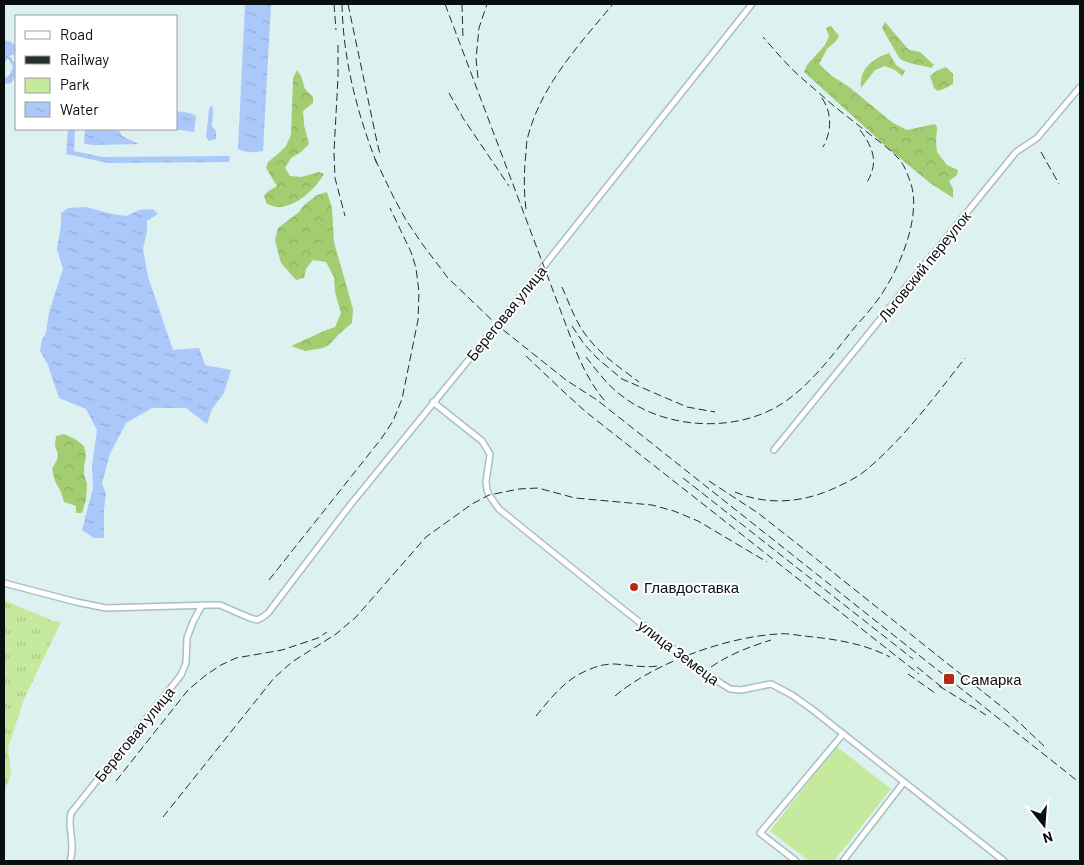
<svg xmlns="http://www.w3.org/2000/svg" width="1084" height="865" viewBox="0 0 1084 865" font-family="Barlow,sans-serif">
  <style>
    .grass { fill: url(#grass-tufts) }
    .forest { fill: url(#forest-crowns) }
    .green { fill: #c5e99d }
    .water { fill: url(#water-ripples) }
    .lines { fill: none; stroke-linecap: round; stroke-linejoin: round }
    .minor-casing { stroke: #acbfbf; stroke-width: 8 }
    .minor { stroke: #fff; stroke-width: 5 }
    .rail { stroke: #252e2e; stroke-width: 1; stroke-dasharray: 8 4; stroke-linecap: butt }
    .poi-dot { fill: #b62a15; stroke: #fff; stroke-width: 2 }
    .labels { text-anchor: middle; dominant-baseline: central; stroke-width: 4; stroke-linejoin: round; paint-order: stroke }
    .street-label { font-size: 15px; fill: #080f0f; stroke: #fff }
    .poi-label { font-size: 15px; fill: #080f0f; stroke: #fff; text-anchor: start }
  </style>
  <defs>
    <pattern id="grass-tufts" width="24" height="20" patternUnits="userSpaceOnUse" patternTransform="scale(1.25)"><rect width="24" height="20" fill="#c5e99d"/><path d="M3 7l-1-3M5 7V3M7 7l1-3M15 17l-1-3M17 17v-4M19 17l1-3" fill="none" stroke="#a8c786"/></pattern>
    <pattern id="forest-crowns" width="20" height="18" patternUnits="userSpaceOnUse" patternTransform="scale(1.25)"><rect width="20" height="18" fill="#a3cd71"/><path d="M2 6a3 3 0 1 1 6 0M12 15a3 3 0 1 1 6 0" fill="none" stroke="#8baf61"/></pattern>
    <pattern id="water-ripples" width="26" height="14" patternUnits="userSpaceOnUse" patternTransform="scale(1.25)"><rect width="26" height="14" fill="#aac9fa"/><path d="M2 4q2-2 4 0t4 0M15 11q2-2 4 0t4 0" fill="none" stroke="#91abd5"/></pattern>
  </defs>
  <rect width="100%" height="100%" fill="#ddf1f1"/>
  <polygon class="grass" points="4,600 53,621 61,622 24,699 8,748 11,774 4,794"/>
  <g class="forest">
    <path d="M 885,22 L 909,50 L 920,52 L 934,65 L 931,68 C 922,65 908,64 900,59 L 882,28 Z"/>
    <polygon points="831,26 839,36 836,41 827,49 819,64 832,76 849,87 893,123 907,130 935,124 937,127 936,142 937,152 947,165 958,170 957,175 949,181 953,189 953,198 930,183 890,150 804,72 807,65 825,45 829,36 826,28"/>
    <path d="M 889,53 L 896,65 L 905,71 L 902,76 L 895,70 L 885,66 L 875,70 L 861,88 C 859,69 872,59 889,53 Z"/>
    <polygon points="946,67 953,74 953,84 946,88 938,91 934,88 930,76 936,71"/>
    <path d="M 297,70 L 301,76 L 305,89 L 313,97 L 313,103 L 303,111 L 304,125 L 309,144 L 301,152 L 291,158 L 285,168 L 290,176 L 301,177 L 319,172 L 324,174 C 315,189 298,206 279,207 C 275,207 271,205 267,204 L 264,196 L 267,192 L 277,186 L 266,168 L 268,162 L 279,153 L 286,146 L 291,135 L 293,78 Z"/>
    <polygon points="327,192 332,208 334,242 353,309 352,323 340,333 329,345 323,348 305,351 291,346 324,331 335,327 341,313 335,292 334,277 326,262 313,260 306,269 304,278 296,280 281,263 275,240 278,228 299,212 304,205 317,195"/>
    <polygon points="64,434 75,439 84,446 86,456 84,467 84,474 87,484 86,500 82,513 76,513 76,506 64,502 61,492 55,481 52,469 57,460 58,454 55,446 56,436"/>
  </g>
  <polygon class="green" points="836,746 891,789 834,861 809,861 770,831"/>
  <g class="water">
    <path d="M 245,4 L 271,4 L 263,151 C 254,153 247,153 238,149 Z"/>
    <polygon points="4,40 11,42 16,46 16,54 9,56 16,64 16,76 11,83 4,84 4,78 9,76 13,67 8,58 4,64"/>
    <polygon points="212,105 213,111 212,126 216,131 216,139 209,141 206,137 209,109"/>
    <polygon points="176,111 190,113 196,116 194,132 173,129 176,129"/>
    <polygon points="68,129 75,129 74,151 102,157 230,156 229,162 108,163 66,154"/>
    <polygon points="85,129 118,129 122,136 139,144 95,145 84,144"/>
    <polygon points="86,207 108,213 126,216 139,210 153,209 158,214 147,221 147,231 143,249 148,277 173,350 199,348 205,365 231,370 224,393 212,409 207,424 186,408 152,408 126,423 110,454 102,483 106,494 104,509 104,538 94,538 82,530 93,488 92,465 97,430 86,409 59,398 48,365 40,351 42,340 46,333 49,312 63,269 57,249 61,225 61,213 68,208"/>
  </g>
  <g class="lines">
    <defs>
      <g id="minor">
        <polyline points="433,402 482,441 490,454 486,482 487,490 489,495 499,509 515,522 619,606 681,655 722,684 730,689 741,690 771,684 792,695 813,710 1004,861"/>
        <polyline points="774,450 1016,152 1037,138 1080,87"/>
        <polyline points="4,583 76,602 106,608 211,605 220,605 250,618 257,620 263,617 268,613 351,504 497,325 752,4"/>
        <path d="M 70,861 C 76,844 67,829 71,813 L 181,675 L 186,663 L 187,638 L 193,622 L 202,605"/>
        <polyline points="796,861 760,833 843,734"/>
        <polyline points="843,861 904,782"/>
      </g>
    </defs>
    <use href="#minor" class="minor-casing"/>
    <use href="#minor" class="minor"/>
    <g class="rail">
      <polyline points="334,4 336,30"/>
      <path d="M 342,4 C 343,59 357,113 377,164"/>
      <polyline points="348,4 377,142 380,154"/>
      <path d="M 445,4 L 566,325 C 576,352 586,379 605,401"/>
      <polyline points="462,4 463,39"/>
      <polyline points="338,45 338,77 334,152 335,178 345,216"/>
      <polyline points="478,78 476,59 479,28 487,4"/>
      <polyline points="449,93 463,118 509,186"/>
      <path d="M 822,98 C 832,113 832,131 823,147"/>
      <path d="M 860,130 C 874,149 879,163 866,184"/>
      <polyline points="1041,152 1059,184"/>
      <polyline points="375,159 394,198 406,220 423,245 448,278 497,325 566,380 597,400 630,426 1080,783"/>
      <path d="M 526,209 C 524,194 524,178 525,163 C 526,155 526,147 527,140 C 540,86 579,45 613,4"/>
      <path d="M 562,287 C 570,305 576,324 589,339 C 602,356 622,369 639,382"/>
      <polyline points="572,326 584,344 597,358 622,379 687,407 715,412"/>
      <polyline points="526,356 564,392 586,412 919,674"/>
      <path d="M 586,357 C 597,371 608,386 622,396 C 666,430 739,434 786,401 C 813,382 834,353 855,327 C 863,318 872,308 879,298 C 899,270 923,215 910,181 C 907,173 904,164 898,158 C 891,150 881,143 872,136 C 857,124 842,113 828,101 C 816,90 803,80 791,68 C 781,58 772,47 763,37"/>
      <polyline points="683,478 913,659"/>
      <polyline points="709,481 758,513 795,542 1007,711 1044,746"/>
      <path d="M 735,492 C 770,507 808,502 841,485 C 848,482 855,478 861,474 C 870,467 879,459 887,451 C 916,422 940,390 965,358"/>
      <polyline points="269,580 381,439 393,421 402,399 418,320 419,292 416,268 411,252 390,208"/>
      <path d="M 711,667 C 730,654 749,647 771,640"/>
      <polyline points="917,667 944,689"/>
      <polyline points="908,674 935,693"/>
      <polyline points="939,686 986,715"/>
      <path d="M 615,696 C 654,663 726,637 778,634 C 786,633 796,635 804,636 C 834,639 863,643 890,657"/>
      <path d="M 536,716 C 551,698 565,679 588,670 C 597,666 605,664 615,664 C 629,665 643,668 658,666"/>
      <polyline points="116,781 188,690 206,675 221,665 236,658 282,650 318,638 327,632"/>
      <polyline points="163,817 274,678 292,662 336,634 356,617 426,537 472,504 489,495 519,489 538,488 575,498 652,505 674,511 698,521 767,562"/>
    </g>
  </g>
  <g class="poi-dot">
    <circle cx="634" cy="587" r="5"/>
    <rect x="943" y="673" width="12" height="12" rx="2.5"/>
  </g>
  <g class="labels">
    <g class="street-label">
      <text transform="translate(924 266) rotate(-51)">Льговский переулок</text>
      <text transform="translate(506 313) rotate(-51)">Береговая улица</text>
      <text transform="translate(679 652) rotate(37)">улица Земеца</text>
      <text transform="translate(134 734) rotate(-51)">Береговая улица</text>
    </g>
    <g class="poi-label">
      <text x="644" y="587">Главдоставка</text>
      <text x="960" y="679">Самарка</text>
    </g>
  </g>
  <rect width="1084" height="865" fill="none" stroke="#080f0f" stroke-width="10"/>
  <rect x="15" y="15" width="162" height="115" fill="#ffffff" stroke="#9c9f9f"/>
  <rect x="25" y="31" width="25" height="8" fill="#ffffff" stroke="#9c9f9f"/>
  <text x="60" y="40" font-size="15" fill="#080f0f">Road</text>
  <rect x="25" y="56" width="25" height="8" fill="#252e2e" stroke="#9c9f9f"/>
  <text x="60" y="65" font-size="15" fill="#080f0f">Railway</text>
  <rect x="25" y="78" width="25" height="15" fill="#c5e99d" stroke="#9c9f9f"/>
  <text x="60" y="90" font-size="15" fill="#080f0f">Park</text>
  <rect x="25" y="102" width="25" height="15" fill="url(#water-ripples)" stroke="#9c9f9f"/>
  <text x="60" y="115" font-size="15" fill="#080f0f">Water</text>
  <g transform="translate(1044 825) rotate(163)" stroke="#ffffff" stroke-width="4" paint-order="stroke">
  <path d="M0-4L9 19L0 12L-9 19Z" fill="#080f0f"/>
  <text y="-8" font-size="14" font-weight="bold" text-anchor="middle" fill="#080f0f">N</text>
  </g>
</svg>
